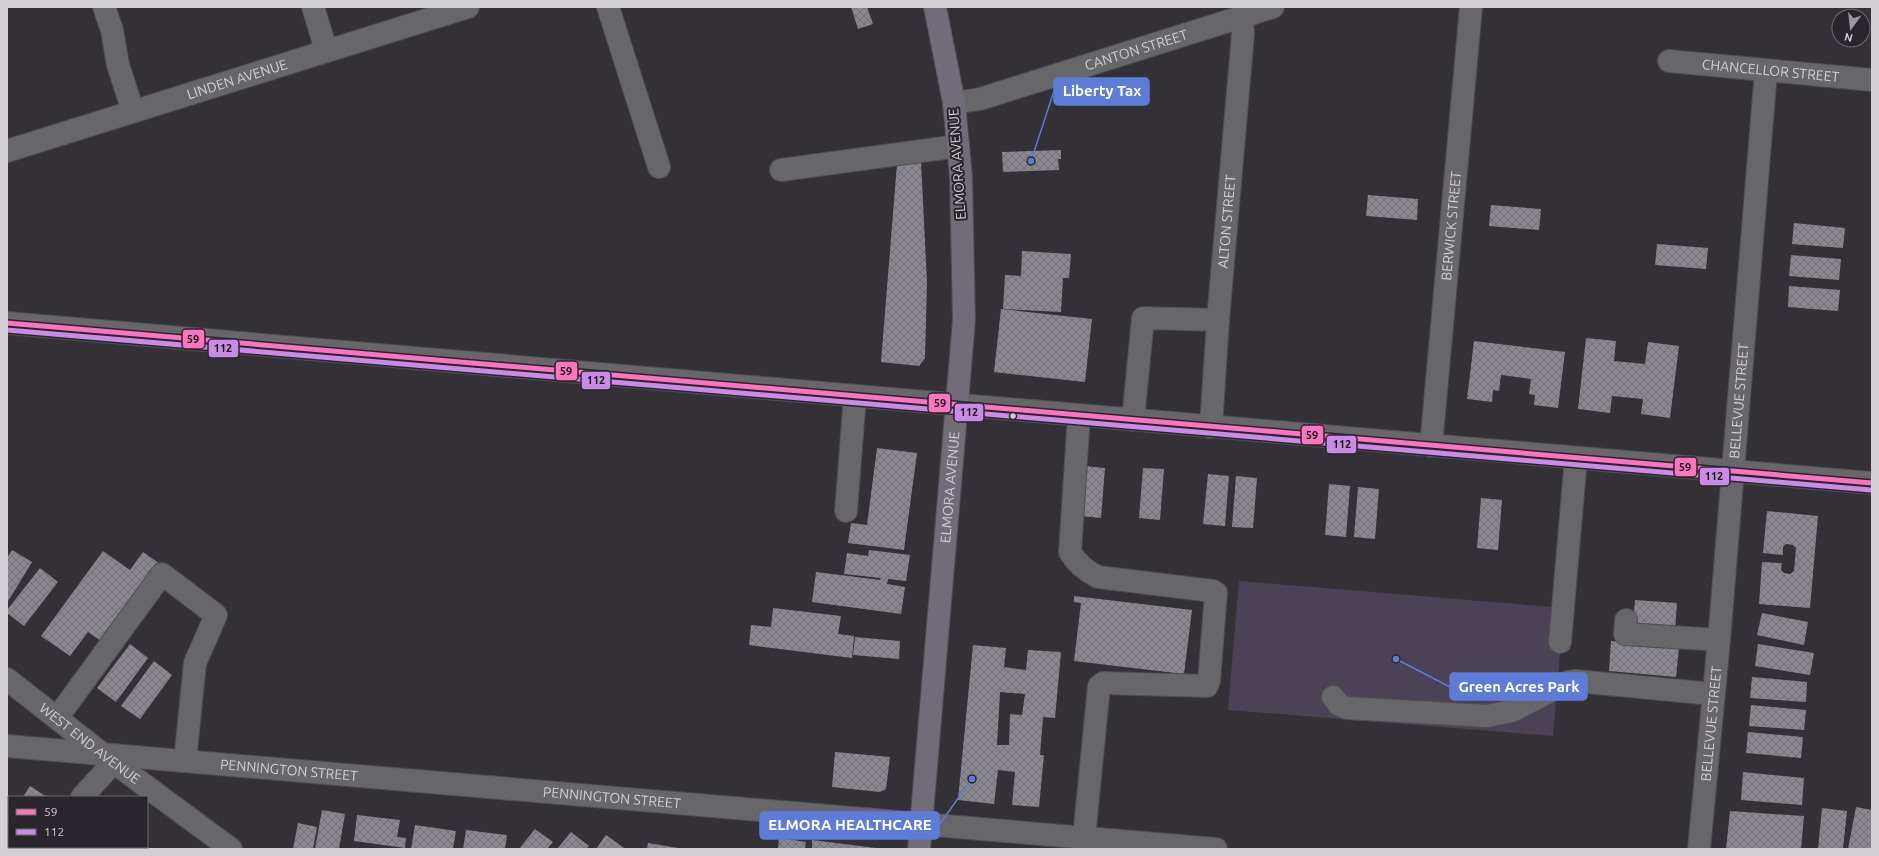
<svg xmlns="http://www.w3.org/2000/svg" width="1879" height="856" viewBox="0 0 1879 856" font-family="Ubuntu,sans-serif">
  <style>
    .park { fill: #4b4257 }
    .building { fill: url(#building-cross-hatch); fill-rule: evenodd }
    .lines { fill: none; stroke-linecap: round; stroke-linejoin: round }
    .minor-casing { stroke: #4f4d51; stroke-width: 24 }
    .major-casing { stroke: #4f4d51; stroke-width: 24 }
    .minor { stroke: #676669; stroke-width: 22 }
    .major { stroke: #716c77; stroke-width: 22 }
    .bus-1-casing { stroke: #28252c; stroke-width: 8 }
    .bus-2-casing { stroke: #28252c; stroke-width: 8 }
    .bus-1 { stroke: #fc73be; stroke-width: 5 }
    .bus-2 { stroke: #ca8be6; stroke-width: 5 }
    .bus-dot { fill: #d2d0d5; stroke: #28252c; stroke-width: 1.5 }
    .labels { text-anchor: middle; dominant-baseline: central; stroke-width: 4; stroke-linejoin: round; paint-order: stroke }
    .street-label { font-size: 14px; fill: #d2d0d5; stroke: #28252c }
    .leader { fill: none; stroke: #5c7cd7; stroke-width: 1.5 }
    .callout-dot { fill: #5c7cd7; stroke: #28252c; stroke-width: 1.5 }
    .callout { fill: #5c7cd7; stroke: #5c7cd7; stroke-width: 1.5 }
    .callout-label { font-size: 15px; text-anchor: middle; font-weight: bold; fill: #fff }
    .line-badge { stroke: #28252c; stroke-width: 1.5 }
    .pale-badge-label { font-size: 11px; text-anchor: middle; font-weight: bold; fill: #111 }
  </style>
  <defs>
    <pattern id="building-cross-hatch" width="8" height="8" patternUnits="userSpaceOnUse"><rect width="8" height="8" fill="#8a868f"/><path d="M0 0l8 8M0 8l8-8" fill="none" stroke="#747077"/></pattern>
  </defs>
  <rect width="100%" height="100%" fill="#333135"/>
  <polygon class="park" points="1239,581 1564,608 1553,736 1228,710"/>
  <g class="building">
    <polygon points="851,7 867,7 873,24 858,29"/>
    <polygon points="1061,150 1061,159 1058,159 1059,170 1003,172 1002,152"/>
    <polygon points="921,161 927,283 925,358 919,366 881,362 897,164"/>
    <polygon points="1368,195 1418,199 1417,220 1366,216"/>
    <polygon points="1491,205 1541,209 1539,230 1489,226"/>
    <polygon points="1794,223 1845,228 1843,248 1792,244"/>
    <polygon points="1657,244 1708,248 1706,269 1655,265"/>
    <polygon points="1022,251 1071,254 1069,278 1063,278 1061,312 1003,309 1005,275 1021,276"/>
    <polygon points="1791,255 1841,259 1839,280 1789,276"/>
    <polygon points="1789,286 1840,290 1838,311 1788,307"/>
    <polygon points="1001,309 1092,319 1085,382 994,372"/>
    <polygon points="1586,338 1616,341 1614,361 1645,364 1648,342 1679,346 1670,418 1641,414 1643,399 1612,396 1610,413 1578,409"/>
    <polygon points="1474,341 1565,352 1558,408 1534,405 1535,395 1529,394 1531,379 1501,375 1499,391 1493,390 1492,402 1467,399"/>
    <polygon points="877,448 917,453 904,550 848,543 851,523 867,525"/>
    <polygon points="1084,466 1105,468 1101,518 1080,516"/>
    <polygon points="1143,468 1164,469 1160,520 1139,518"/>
    <polygon points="1208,474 1229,476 1225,526 1203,524"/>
    <polygon points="1236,476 1257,478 1253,528 1232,527"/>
    <polygon points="1329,484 1350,486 1346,537 1325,535"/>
    <polygon points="1358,487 1379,489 1375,539 1354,537"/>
    <polygon points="1481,498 1502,500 1498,550 1477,548"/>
    <polygon points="1767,511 1818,516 1810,608 1759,604 1762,562 1782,563 1781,570 1784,573 1790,574 1794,571 1796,548 1793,545 1786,544 1783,547 1783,555 1763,553"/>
    <polygon points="12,550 32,562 7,603 7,558"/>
    <polygon points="869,550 910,555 906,581 888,579 887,584 905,587 901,614 812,602 816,572 880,580 881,578 844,574 847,553 868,556"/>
    <polygon points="103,551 130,570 143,552 160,564 104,643 88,632 70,656 41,636"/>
    <polygon points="40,568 58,582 24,626 7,613 7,610"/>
    <polygon points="1074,596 1192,610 1184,674 1074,661 1081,603 1074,602"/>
    <polygon points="1635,600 1677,603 1675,630 1633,626"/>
    <polygon points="773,608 841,616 838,634 854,636 852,658 749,645 751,625 771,627"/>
    <polygon points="1762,613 1808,622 1804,645 1757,635"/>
    <polygon points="855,637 900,641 899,659 853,655"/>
    <polygon points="1611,641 1679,647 1676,677 1609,671"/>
    <polygon points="130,644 148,658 116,702 97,688"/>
    <polygon points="1758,644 1814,653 1810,675 1755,666"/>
    <path d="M 973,645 L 1006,648 L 1004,667 L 1026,670 L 1028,650 L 1061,652 L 1055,718 L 1043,717 L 1040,755 L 1044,755 L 1039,807 L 1012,805 L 1015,772 L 998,770 L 994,804 L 958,800 ZM 1000,692 L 1025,694 L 1022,715 L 1010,714 L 1009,745 L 997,745 Z"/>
    <polygon points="154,661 172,675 140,719 121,706"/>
    <polygon points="1752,677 1807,682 1806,702 1750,698"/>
    <polygon points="1751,705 1806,710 1804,730 1749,726"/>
    <polygon points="1748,732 1803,737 1801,758 1746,753"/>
    <polygon points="835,752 890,757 886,789 880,792 832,787"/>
    <polygon points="1743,772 1804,778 1802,805 1741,800"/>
    <polygon points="30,786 47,797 23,797"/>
    <polygon points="1856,807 1872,810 1871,849 1848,849"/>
    <polygon points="1822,808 1847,811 1843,849 1818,849"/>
    <polygon points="322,810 345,814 339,849 315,849"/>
    <polygon points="1730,811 1804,816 1801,849 1726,849"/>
    <polygon points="357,815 400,820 397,837 406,838 405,848 354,841"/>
    <polygon points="298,823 317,827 313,849 293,849"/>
    <polygon points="7,824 9,825 9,847 40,847 38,849 7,849"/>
    <polygon points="415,825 456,831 453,849 411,849"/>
    <polygon points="535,829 553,842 547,849 519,849"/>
    <polygon points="466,830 507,835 505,849 463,849"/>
    <polygon points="571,832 589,846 586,849 557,849"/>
    <polygon points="606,835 624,848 623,849 596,849"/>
    <polygon points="779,838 806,842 805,849 778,849"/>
    <polygon points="812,840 876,848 876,849 812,849"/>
    <polygon points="648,843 678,848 678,849 647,849"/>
    <polygon points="48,847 113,847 112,849 47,849"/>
    <polygon points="125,847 146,847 149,849 123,849"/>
  </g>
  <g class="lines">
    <defs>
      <g id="minor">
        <polyline points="104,7 112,30 118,65 133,111"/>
        <polyline points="313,7 326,50"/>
        <polyline points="608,7 659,167"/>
        <path id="s1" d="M 1669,61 L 1872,80"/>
        <path id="s2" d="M 954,103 L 980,99 L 1273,7"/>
        <path id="s3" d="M 7,151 L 468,7"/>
        <polyline points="781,170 958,146"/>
        <polyline points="7,323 1872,483"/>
        <path d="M 1079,415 L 1070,552 C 1077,564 1086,571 1098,577 L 1213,591 L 1216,593 L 1209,681 L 1207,686 L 1103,683 L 1099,686 L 1084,838"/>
        <polyline points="1133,420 1143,318 1218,320"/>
        <path id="s4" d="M 1211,427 L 1218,320 L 1243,34 L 1242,17"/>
        <path id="s5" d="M 1431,446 L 1471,7"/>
        <polyline points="846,511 855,396"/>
        <polyline points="1626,620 1625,634 1719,640"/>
        <polyline points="1560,642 1576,458"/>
        <path id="s6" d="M 7,679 L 101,753 L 231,849"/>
        <polyline points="1333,697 1339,705 1347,708 1487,716 1512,711 1568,682 1576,681 1713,694"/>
        <polyline points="57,718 162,574 216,615 195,663 185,761"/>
        <path id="s7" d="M 7,746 L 1216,849"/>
        <polyline points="82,797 114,762"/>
        <polyline points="42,849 44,847"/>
        <polyline points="116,849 117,847"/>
        <path id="s8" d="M 1699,849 L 1719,640 L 1766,71"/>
      </g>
      <g id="major">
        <path id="s9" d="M 919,849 L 964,320 L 961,177 L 954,103 L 935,7"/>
      </g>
    </defs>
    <use href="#minor" class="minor-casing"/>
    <use href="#major" class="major-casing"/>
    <use href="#minor" class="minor"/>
    <use href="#major" class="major"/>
    <defs>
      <polyline id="bus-1" points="7,323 1872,483"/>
      <polyline id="bus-2" points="7,330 1871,490"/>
    </defs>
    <use href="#bus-1" class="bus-1-casing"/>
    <use href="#bus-2" class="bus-2-casing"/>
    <use href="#bus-1" class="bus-1"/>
    <use href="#bus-2" class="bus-2"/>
  </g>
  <circle class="bus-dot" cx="1013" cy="416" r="3.5"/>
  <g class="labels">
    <g class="street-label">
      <text stroke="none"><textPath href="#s2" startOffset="190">CANTON STREET</textPath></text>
      <text stroke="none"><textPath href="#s1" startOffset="102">CHANCELLOR STREET</textPath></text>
      <text stroke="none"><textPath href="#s3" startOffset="241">LINDEN AVENUE</textPath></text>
      <text transform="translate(957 164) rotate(-94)">ELMORA AVENUE</text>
      <text stroke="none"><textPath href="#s4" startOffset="206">ALTON STREET</textPath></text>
      <text stroke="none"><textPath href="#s5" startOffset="221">BERWICK STREET</textPath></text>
      <text stroke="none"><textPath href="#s8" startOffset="450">BELLEVUE STREET</textPath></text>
      <text stroke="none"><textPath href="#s9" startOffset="363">ELMORA AVENUE</textPath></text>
      <text stroke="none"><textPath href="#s8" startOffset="126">BELLEVUE STREET</textPath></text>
      <text stroke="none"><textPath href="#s6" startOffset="105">WEST END AVENUE</textPath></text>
      <text stroke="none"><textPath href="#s7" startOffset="283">PENNINGTON STREET</textPath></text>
      <text stroke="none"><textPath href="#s7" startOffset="607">PENNINGTON STREET</textPath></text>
    </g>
  </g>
  <path class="leader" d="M1031 161L1054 91M1396 659L1450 687M972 779L939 825"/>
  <g class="callout-dot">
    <circle cx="1031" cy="161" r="4"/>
    <circle cx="1396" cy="659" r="4"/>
    <circle cx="972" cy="779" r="4"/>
  </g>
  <g class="callout">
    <rect x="1054" y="78" width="95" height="27" rx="4"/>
    <rect x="1450" y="673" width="137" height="27" rx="4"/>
    <rect x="760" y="812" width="179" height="27" rx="4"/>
  </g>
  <g class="callout-label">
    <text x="1102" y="96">Liberty Tax</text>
    <text x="1519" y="692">Green Acres Park</text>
    <text x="850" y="830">ELMORA HEALTHCARE</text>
  </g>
  <g class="line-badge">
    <rect x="182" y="329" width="23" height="20" rx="4" fill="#fc73be"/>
    <rect x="208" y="339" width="31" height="19" rx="4" fill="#ca8be6"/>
    <rect x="555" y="361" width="23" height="20" rx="4" fill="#fc73be"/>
    <rect x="581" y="371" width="30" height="19" rx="4" fill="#ca8be6"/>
    <rect x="928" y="393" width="23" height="20" rx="4" fill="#fc73be"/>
    <rect x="954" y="403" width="30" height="19" rx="4" fill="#ca8be6"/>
    <rect x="1301" y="425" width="23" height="20" rx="4" fill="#fc73be"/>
    <rect x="1326" y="435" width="31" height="19" rx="4" fill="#ca8be6"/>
    <rect x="1674" y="457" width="23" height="20" rx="4" fill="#fc73be"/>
    <rect x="1699" y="467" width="31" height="19" rx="4" fill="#ca8be6"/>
  </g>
  <g class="pale-badge-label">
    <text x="193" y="343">59</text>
    <text x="223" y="352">112</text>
    <text x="566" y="375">59</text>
    <text x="596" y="384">112</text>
    <text x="940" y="407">59</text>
    <text x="969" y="416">112</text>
    <text x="1312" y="439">59</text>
    <text x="1342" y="448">112</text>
    <text x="1685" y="471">59</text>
    <text x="1714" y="480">112</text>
  </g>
  <rect width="1879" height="856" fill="none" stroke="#d2d0d5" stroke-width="16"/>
  <rect x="8" y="796" width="140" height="52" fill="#28252c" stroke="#6c6970"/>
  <rect x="16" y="809" width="20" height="6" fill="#fc73be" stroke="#6c6970"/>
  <text x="44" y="816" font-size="12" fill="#d2d0d5">59</text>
  <rect x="16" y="829" width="20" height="6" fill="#ca8be6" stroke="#6c6970"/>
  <text x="44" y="836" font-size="12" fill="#d2d0d5">112</text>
  <g transform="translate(1851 28) rotate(195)"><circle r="19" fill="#28252c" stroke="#6c6970"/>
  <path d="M0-3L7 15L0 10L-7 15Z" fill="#9a989d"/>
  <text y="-6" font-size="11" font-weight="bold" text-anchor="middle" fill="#d2d0d5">N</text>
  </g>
</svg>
